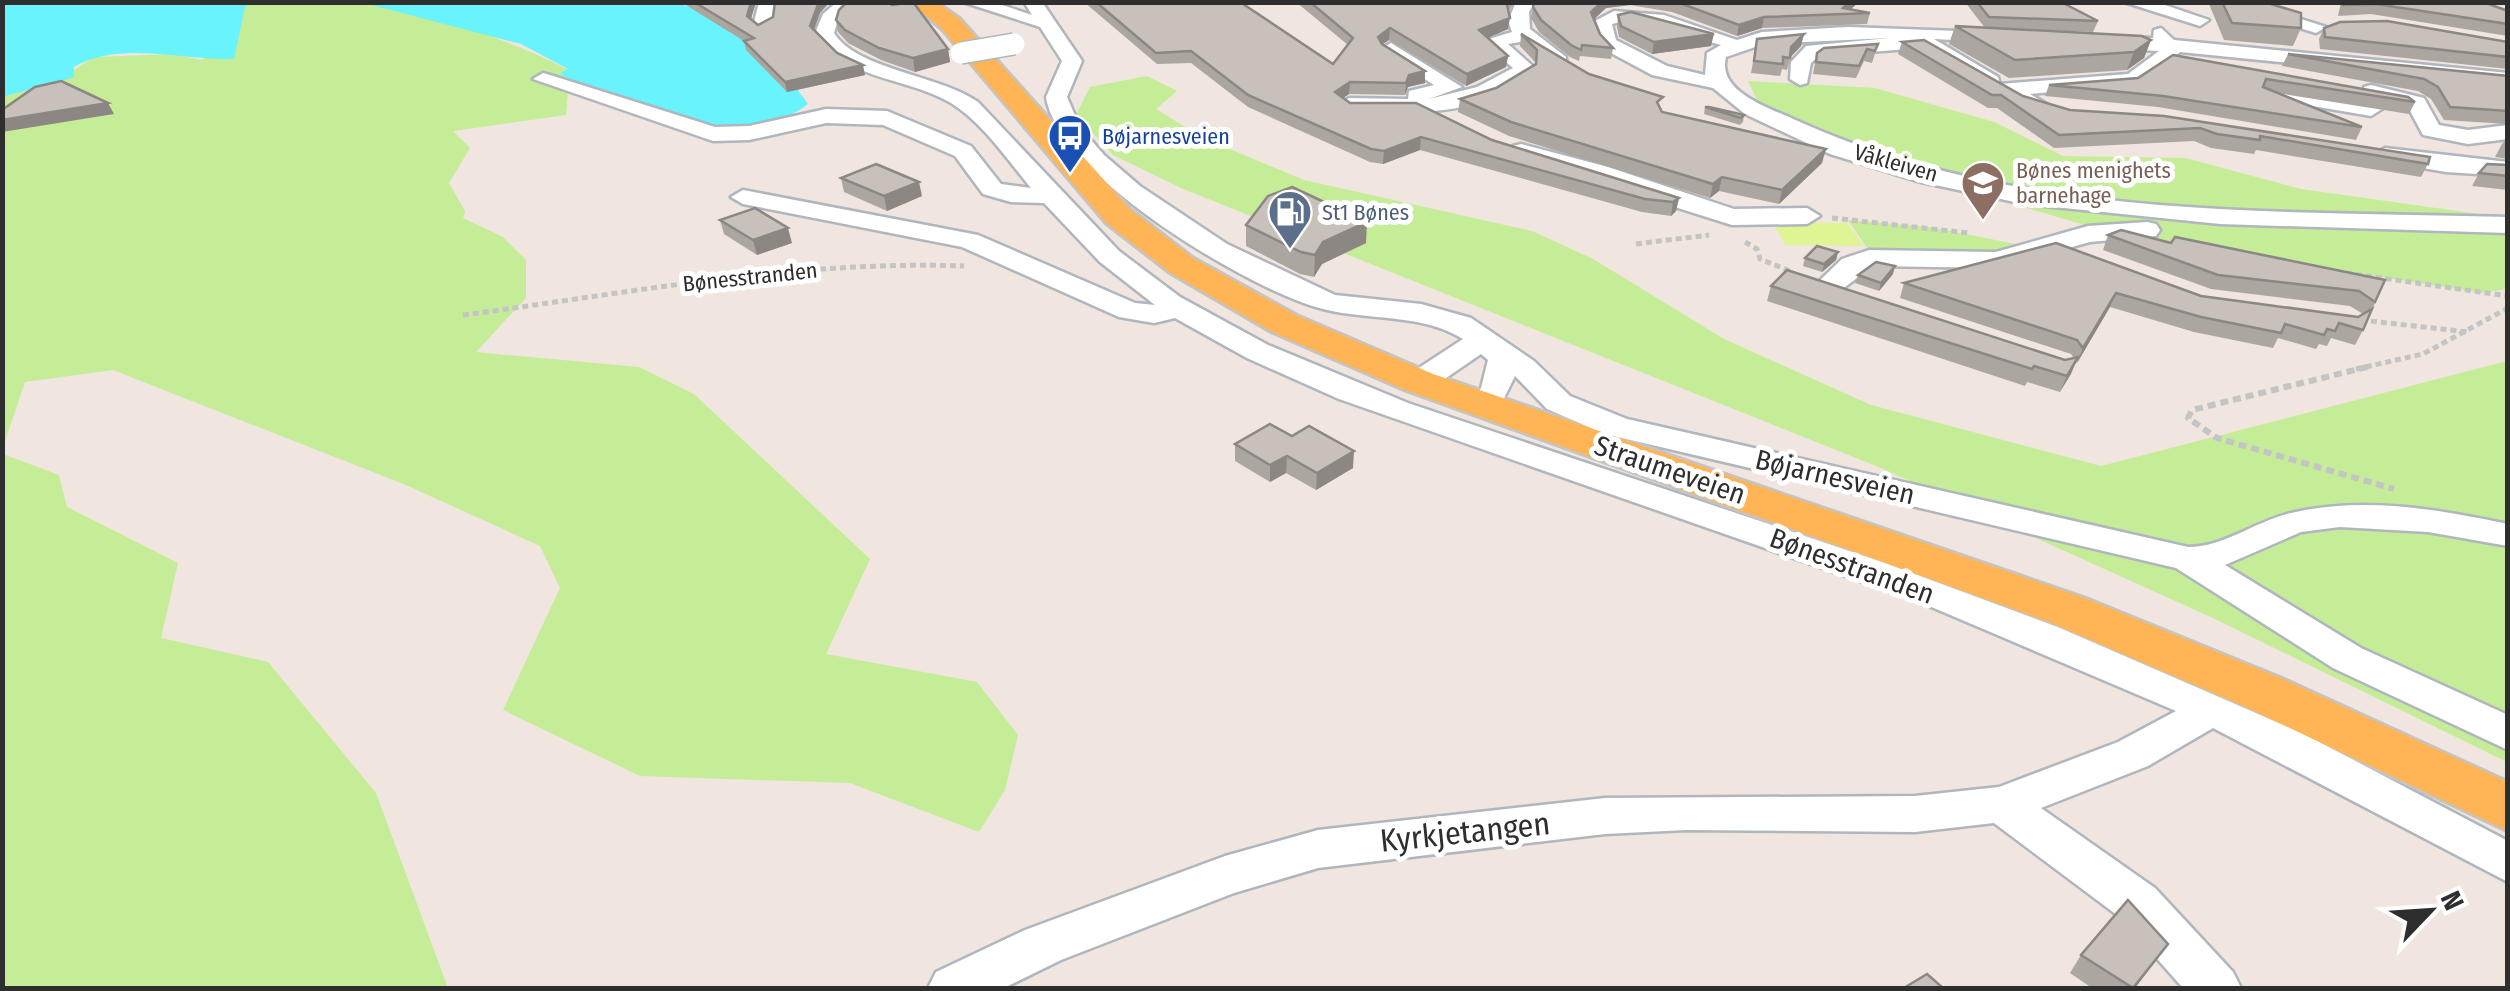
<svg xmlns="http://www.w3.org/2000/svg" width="2510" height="991" viewBox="0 0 2510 991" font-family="'Fira Sans Condensed',sans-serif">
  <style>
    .green { fill: #c5ec97 }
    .pitch { fill: #dff492 }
    .water { fill: #69f3fc }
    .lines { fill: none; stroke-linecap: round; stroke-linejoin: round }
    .minor-casing { stroke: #afb6be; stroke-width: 5 }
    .major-casing { stroke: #c4c4c4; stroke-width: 5 }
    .path-far1 { stroke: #c4c4c4; stroke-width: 5; stroke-dasharray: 6 4; stroke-linecap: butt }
    .path { stroke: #c4c4c4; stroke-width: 6; stroke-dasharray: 8 5; stroke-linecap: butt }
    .minor { fill: #fff; fill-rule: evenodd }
    .major { fill: #ffb456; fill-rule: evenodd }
    .minor-bridge-casing { stroke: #afb6be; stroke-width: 24; stroke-linecap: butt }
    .minor-bridge { stroke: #fff; stroke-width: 21 }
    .wall { fill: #aca6a1 }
    .shaded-wall { fill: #8c8783 }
    .building { fill: #c8c1bb; stroke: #8c8783; stroke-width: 2.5 }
    .labels { text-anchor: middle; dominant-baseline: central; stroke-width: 10; stroke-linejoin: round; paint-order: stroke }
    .far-transit-label { font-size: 22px; fill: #164399; stroke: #fff; text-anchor: start }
    .far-street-label { font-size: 22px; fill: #2e2e2e; stroke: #fff }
    .far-education-label { font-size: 22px; fill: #785e54; stroke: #fff; text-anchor: start }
    .far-service-label { font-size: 22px; fill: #4e5e75; stroke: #fff; text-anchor: start }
    .street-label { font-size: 28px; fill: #2e2e2e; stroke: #fff }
    .near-street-label { font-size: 32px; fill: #2e2e2e; stroke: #fff }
  </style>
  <rect width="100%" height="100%" fill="#f0e5df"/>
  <g class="green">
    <path d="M 253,3 C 289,3 327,0 363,3 C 419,7 520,44 569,70 L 560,73 L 569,79 L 566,115 L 453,131 L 470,148 L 449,183 L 465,211 L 463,218 L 503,237 L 526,260 L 526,298 L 476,352 L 639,367 L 694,394 L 870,559 L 826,654 L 977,682 L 1018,735 L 1005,790 L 979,832 L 850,783 L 640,776 L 503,710 L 560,588 L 540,546 L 406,485 L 113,370 L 25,382 L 3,447 L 3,97 L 54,83 L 94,57 L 175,54 L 201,60 L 235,42 L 245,7 Z"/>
    <polygon points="1147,76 1177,91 1156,109 1203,138 1304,180 1532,231 1593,259 1724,339 1871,405 2101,466 2507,361 2507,762 2213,618 1881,468 1181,188 1113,155 1076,115 1090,87"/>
    <polygon points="1748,81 1875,88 1994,122 2063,156 2185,158 2301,189 2507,218 2507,289 2481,293 2119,235 2017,205 1786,119 1757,100"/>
    <polygon points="1848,220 1929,227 2021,245 1966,258 1870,252"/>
    <polygon points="3,454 59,475 67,507 178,563 161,638 268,662 376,793 448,988 3,988"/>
  </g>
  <polygon class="pitch" points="1772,222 1847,223 1864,246 1786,245"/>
  <g class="water">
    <path d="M 3,3 L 253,3 L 245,7 L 234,59 C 184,61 120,40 74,67 L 74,77 L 3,97 Z"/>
    <path d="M 364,3 L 677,3 L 740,23 L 729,27 L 729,32 L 771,53 L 808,104 C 738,157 643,108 571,81 L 560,73 L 568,69 L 521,44 Z"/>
  </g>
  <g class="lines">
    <defs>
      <g id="minor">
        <polygon points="759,2 777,2 771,26 762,32 753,26"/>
        <path d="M 837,2 L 858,2 L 838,20 L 834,33 C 857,70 940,75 978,102 L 1119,251 L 1180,297 L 1268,345 L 1408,403 L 1885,563 L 2060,628 L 2302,733 L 2508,841 L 2508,882 L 2213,728 L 2148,766 L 2041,808 L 2155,888 L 2233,972 L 2241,988 L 2183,988 L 2121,918 L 1994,823 L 1915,832 L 1686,830 L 1605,834 L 1318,868 L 1234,893 L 1061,960 L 1004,988 L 928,988 L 936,972 L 1025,930 L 1225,856 L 1318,830 L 1605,798 L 1915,796 L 1999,787 L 2118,742 L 2176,711 L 1922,603 L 1339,399 L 1247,358 L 1175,318 L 1154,323 L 1119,317 L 962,247 L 743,204 L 731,197 L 743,190 L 978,235 L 1135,303 L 1155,305 L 1100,262 L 1044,203 L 1011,202 L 983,194 L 955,156 L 883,125 L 826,123 L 749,140 L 713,141 L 533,79 L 543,73 L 550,75 L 715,127 L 749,126 L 826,109 L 887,111 L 971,146 L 1001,184 L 1031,188 C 1007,159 983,123 951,103 C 908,77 842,80 815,33 L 823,14 Z"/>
        <path d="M 963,2 L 993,2 L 1032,15 L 1024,2 L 1042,2 L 1082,61 L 1067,97 L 1080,127 L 1104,155 L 1140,186 L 1227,244 L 1335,295 L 1421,304 L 1471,318 L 1534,361 L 1570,396 L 1627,419 L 2188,547 C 2225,547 2255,521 2291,513 C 2362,496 2437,509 2508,524 L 2508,546 L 2428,532 L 2340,527 L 2301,532 L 2225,565 L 2361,648 L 2508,715 L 2508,750 L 2333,668 L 2176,568 L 1605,434 L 1547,409 L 1515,376 L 1497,412 L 1475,412 L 1470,405 L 1481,388 L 1488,360 L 1481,354 L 1430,389 L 1408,389 L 1403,382 L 1408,375 L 1463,339 C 1421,313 1370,321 1323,309 C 1251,291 1057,175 1046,97 L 1062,61 L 1040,27 Z"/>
        <path d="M 1516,2 L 1535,2 L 1529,12 L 1530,29 L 1566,57 L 1566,65 L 1552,65 L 1520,42 L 1508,44 L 1536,69 C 1489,119 1411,112 1349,112 L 1338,105 L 1349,98 L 1408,99 L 1409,91 L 1434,85 L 1384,53 L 1381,49 L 1391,43 L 1462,87 L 1429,99 L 1477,87 L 1513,68 L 1482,41 L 1512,32 L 1508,21 Z"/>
        <polygon points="2124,2 2156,2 2209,20 2200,26"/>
        <polygon points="2216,2 2247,2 2326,27 2316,33"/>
        <path d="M 1614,11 L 1664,15 L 1737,40 L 1762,32 L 1848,27 L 2153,38 L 2154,30 L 2161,28 L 2174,40 L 2508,73 L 2508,85 L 2180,52 L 2140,84 L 2030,94 L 2053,108 L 2042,115 L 1997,93 L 1995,86 L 1984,85 L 1921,48 L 1819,56 L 1811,63 L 1807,83 L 1800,85 L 1790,79 L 1791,62 L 1806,46 L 1889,38 L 1764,44 L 1726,57 C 1717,91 1767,107 1791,118 C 2015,221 2267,210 2508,217 L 2508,233 L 2220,224 L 2024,204 L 1921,182 L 1830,154 L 1745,114 L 1713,88 L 1652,75 L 1600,47 L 1593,22 ZM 1629,20 L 1721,45 L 1707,53 L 1705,75 L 1667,66 L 1616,40 L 1612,24 ZM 1934,39 L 2159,51 L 2128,74 L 2000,84 L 1998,77 Z"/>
        <polygon points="2237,82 2371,102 2382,109 2371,116 2230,92 2230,84"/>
        <polygon points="2371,85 2424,98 2439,125 2468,130 2508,125 2508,139 2468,144 2423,135 2408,107 2364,95 2364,87"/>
        <polygon points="1521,144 1608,167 1734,209 1807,208 1820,216 1807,224 1732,225 1513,156 1513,146"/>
        <polygon points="2385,148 2508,162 2508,176 2446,172 2377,160 2373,155"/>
        <polygon points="2147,222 2156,224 2160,230 2156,236 2090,242 1997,268 1873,266 1837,293 1817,293 1813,287 1842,259 1869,250 1996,252 2088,226"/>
      </g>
      <polygon id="major" points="909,2 936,2 959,18 1130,209 1193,258 1298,316 1433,374 2085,598 2281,678 2508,782 2508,831 2243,706 2049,622 1405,390 1272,332 1169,272 1106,223 941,28"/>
    </defs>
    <use href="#minor" class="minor-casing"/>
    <use href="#major" class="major-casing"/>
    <g class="path-far1">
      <polyline points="1832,218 1969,233"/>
      <polyline points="1745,242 1757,249 1760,259 1790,271 1788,274"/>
      <polyline points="1636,244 1709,235"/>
      <polyline points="2346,273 2508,296"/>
      <path d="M 463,315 C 629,293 797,260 964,266"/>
      <polyline points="2361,320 2468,332"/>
      <polyline points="2356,369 2423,354 2508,308"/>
    </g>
    <polyline class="path" points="2367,367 2192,410 2188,418 2217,438 2394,489"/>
    <use href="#minor" class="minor"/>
    <use href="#major" class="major"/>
    <defs>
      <polyline id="minor-bridge" points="961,53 1014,44"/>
    </defs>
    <use href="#minor-bridge" class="minor-bridge-casing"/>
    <use href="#minor-bridge" class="minor-bridge"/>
  </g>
  <g class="wall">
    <polygon points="681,2 756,2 751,19 758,25 820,13 814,29 837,53 865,75 787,92 746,50 744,41"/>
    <polygon points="1084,2 1240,2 1333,64 1348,45 1296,2 1514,2 1508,12 1508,29 1488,38 1508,56 1506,67 1466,86 1389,40 1383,44 1425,83 1408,87 1405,95 1349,94 1343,98 1350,103 1492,140 1679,198 1676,211 1671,216 1642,212 1420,150 1383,164 1370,162 1248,107 1191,63 1157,64"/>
    <polygon points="1534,2 1859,2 1851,9 1870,13 1867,24 1762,28 1737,36 1672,12 1630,5 1606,8 1594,19 1600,34 1613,48 1611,59 1580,56 1579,61 1570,57 1539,32 1531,18"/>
    <polygon points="1965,2 2061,2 2098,21 2093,32 2012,29 2151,40 2144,58 2127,70 2009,78 1949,44 1955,26 1985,28"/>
    <polygon points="2210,2 2264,2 2301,28 2293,46 2224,40 2209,4"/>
    <polygon points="2341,2 2483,2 2508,11 2508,36 2371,14 2338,16"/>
    <polygon points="1618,15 1711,46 1652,54 1619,37 1617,27"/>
    <polygon points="836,20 948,49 950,62 915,72 881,60 848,43 838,32"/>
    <polygon points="2324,28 2508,42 2508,69 2320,49 2319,39"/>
    <polygon points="1521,34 1589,74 1661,109 1662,112 1822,163 1779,204 1719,191 1710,198 1509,136 1458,112 1460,99 1496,88 1535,65 1535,62 1520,46"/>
    <polygon points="1757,39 1801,46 1790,58 1787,70 1782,69 1780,76 1751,73"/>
    <polygon points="1902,42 2023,96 2070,110 2164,116 2428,164 2421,177 2256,150 2254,154 2211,148 2194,141 2054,148 1997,108 1988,108 1898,54"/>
    <polygon points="1878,44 1872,63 1864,61 1856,78 1813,74 1817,53"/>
    <polygon points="2288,54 2508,76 2508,124 2444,120 2431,99 2418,91 2282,66"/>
    <polygon points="2173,55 2415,102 2409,114 2277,93 2362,127 2356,140 2158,107 2045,96 2049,85 2138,78"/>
    <polygon points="1705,107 1744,115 1743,122 1740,125 1704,114"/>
    <polygon points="2508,138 2508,159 2495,157 2502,144"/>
    <polygon points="2508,165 2508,190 2472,186 2479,173"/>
    <polygon points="841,178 922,196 887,211 844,192"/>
    <polygon points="720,220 792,243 757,255 724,234"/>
    <polygon points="1246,225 1366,243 1322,264 1314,277 1300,274 1246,246"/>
    <polygon points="2108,235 2171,243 2385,280 2363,330 2355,345 2331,338 2327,346 2319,344 2316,349 2278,338 2273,348 2194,332 2110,307 2077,363 2076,361 2060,392 2027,382 2025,386 1767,301 1771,286 2065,360 2074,358 2071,354 1900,298 1904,283 2201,296 2358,317 2363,314 2350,306 2211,289 2103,250"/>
    <polygon points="1838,252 1836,260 1822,272 1803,266 1805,258"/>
    <polygon points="1893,274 1879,291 1855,283 1858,275"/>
    <polygon points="1235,444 1353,468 1316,490 1286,473 1270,482 1235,461"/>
    <polygon points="2168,944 2135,988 2092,988 2070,973 2081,955"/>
  </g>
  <g class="shaded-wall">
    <polygon points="751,2 756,2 749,25 747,16"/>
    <polygon points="819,2 830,2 820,13 812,35 810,26"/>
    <polygon points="1602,2 1630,2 1630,5 1606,8 1590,23 1591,12"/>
    <polygon points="1849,2 1859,2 1845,14 1843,8"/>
    <polygon points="1764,17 1762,28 1737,36 1739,25"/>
    <polygon points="1510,18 1508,29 1478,42 1479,30"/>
    <polygon points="1390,28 1389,40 1377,48 1378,37"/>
    <polygon points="1714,34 1711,46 1652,54 1654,42"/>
    <polygon points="1804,34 1801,46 1788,59 1791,47"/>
    <polygon points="2151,40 2144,58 2127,70 2134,52"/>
    <polygon points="948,49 950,62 915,72 913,58"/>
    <polygon points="1508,56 1506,67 1466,86 1467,74"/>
    <polygon points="863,65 865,75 787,92 785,82"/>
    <polygon points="1425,71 1425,83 1408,87 1405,95 1406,83 1409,75"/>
    <polygon points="1350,82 1349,94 1334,104 1335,92"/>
    <polygon points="108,103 114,114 2,132 2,120"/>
    <polygon points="1421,137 1420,150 1383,164 1384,151"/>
    <polygon points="1826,149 1822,163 1779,204 1782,190"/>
    <polygon points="1722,177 1719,191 1710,198 1713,184"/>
    <polygon points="919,182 922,196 887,211 884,196"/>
    <polygon points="1679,198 1676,211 1671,216 1673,202"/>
    <polygon points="1367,222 1366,243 1322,264 1314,277 1315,255 1323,242"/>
    <polygon points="788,228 792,243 757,255 753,240"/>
    <polygon points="1838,252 1836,260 1822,272 1824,264"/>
    <polygon points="1895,266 1893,274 1879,291 1881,283"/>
    <polygon points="2116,293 2110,307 2077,363 2083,348"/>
    <polygon points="2078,357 2071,374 2060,392 2067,376"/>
    <polygon points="1354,451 1353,468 1316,490 1317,473"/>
    <polygon points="1287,456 1286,473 1270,482 1270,465"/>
    <polygon points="2168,944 2135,988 2133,988"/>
  </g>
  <g class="building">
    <polygon points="694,2 751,2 747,16 758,25 773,17 775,2 819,2 810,26 837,53 863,65 785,82 744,41 754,38"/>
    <polygon points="847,2 887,2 892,5 913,2 948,49 913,58 879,48 845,30 836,20 839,10"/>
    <polygon points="1096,2 1240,2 1333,64 1353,38 1310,2 1509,2 1507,5 1510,18 1479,30 1508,56 1467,74 1390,28 1378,37 1382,44 1425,71 1409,75 1406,83 1350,82 1335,92 1350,103 1416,103 1492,140 1679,198 1673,202 1645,199 1421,137 1384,151 1371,149 1248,95 1191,51 1156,53"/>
    <polygon points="1534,2 1602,2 1591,12 1600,34 1613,48 1582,45 1581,50 1571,45 1541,20 1533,7"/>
    <polygon points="1677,2 1849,2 1843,8 1870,13 1764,17 1739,25"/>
    <polygon points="1977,2 2061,2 2098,21 1989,17"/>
    <polygon points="2222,2 2264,2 2301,13 2301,28 2232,23"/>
    <polygon points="2344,2 2483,2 2508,11 2508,24 2376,4 2343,5"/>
    <polygon points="1631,12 1714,34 1654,42 1621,26 1618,15"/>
    <polygon points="2387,21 2508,42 2508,57 2325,37 2324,28 2340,22"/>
    <polygon points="1955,26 2142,36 2151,40 2134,52 2015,60"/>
    <polygon points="1521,34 1589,74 1663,97 1657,102 1662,112 1826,149 1782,190 1722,177 1713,184 1511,122 1460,99 1496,88 1536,64 1537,50"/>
    <polygon points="1804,34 1791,47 1790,58 1783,57 1783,64 1754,61 1757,39"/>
    <polygon points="1924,40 2023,96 2070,110 2164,116 2430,157 2428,164 2260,136 2260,140 2217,134 2200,128 2059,135 2001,95 1992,95 1902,42"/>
    <polygon points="1878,44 1875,51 1867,49 1859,66 1816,62 1817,53 1824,48"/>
    <polygon points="2288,54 2508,76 2508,111 2450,107 2438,87 2424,79"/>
    <polygon points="2173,55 2408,97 2415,102 2266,79 2263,87 2362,127 2163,96 2049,85 2138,78"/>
    <polygon points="61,81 108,103 2,120 2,110 35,87"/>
    <polygon points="1705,107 1709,107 1744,115 1741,118"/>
    <polygon points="876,164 919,182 884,196 841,178"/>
    <polygon points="2487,164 2508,165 2508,176 2479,173"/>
    <polygon points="1292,187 1367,222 1323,242 1315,255 1301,252 1246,225 1268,196"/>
    <polygon points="755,208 788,228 753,240 720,220"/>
    <polygon points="2121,230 2171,243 2175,237 2385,280 2375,302 2359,291 2218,275 2108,235"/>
    <polygon points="2056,243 2201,296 2358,317 2372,309 2363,330 2339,323 2335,331 2327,329 2324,335 2285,324 2281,333 2201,317 2116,293 2083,348 2077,340 1904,283"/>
    <polygon points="1817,246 1838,252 1824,264 1805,258"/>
    <polygon points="1876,262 1895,266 1881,283 1858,275"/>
    <polygon points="1787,270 2065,360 2078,357 2067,376 2034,366 2032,369 1771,286"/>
    <polygon points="1270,424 1292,436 1309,426 1354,451 1317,473 1287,456 1270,465 1235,444"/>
    <polygon points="2128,900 2168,944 2133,988 2081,955"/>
    <polygon points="1927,974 1943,988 1904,988"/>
  </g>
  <defs>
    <symbol id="bus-pin" viewBox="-11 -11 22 30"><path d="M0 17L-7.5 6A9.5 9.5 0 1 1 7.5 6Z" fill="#1a4fb4" stroke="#fff"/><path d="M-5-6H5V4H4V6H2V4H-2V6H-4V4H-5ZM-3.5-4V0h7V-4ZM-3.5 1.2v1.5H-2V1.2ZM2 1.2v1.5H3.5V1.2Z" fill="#fff"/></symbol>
    <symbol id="school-pin" viewBox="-11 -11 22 30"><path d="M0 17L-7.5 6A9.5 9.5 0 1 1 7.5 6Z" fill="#8d6e63" stroke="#fff"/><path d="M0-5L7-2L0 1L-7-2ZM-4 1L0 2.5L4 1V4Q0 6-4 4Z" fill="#fff"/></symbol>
    <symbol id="fuel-pin" viewBox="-11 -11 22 30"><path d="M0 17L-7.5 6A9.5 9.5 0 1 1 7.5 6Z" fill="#5c6f8a" stroke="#fff"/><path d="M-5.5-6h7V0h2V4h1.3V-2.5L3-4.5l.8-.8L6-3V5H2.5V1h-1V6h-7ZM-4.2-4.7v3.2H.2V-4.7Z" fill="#fff"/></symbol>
  </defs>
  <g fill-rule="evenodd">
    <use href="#bus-pin" x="1045" y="111" width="50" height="68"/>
    <use href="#school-pin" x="1958" y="158" width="50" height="68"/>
    <use href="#fuel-pin" x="1265" y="187" width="50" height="68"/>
  </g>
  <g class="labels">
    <g class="far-transit-label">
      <text x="1102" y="136">Bøjarnesveien</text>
    </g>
    <g class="far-street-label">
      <text transform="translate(1896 163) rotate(16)">Våkleiven</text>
      <text transform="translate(750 277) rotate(-6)">Bønesstranden</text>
    </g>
    <g class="far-education-label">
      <text x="2016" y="170">Bønes menighets<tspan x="2016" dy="25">barnehage</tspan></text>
    </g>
    <g class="far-service-label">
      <text x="1322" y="212">St1 Bønes</text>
    </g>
    <g class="street-label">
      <text transform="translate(1670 470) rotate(19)">Straumeveien</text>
      <text transform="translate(1835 477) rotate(13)">Bøjarnesveien</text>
      <text transform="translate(1852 566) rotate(20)">Bønesstranden</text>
    </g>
    <g class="near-street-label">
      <text transform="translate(1465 832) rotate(-6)">Kyrkjetangen</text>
    </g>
  </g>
  <rect width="2510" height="991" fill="none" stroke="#2e2e2e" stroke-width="10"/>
  <g transform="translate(2430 911) rotate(65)" stroke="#ffffff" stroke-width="8" paint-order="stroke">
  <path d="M0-8L18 38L0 25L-18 38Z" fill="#2e2e2e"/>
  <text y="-15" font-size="28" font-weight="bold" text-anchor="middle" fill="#2e2e2e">N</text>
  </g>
</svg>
